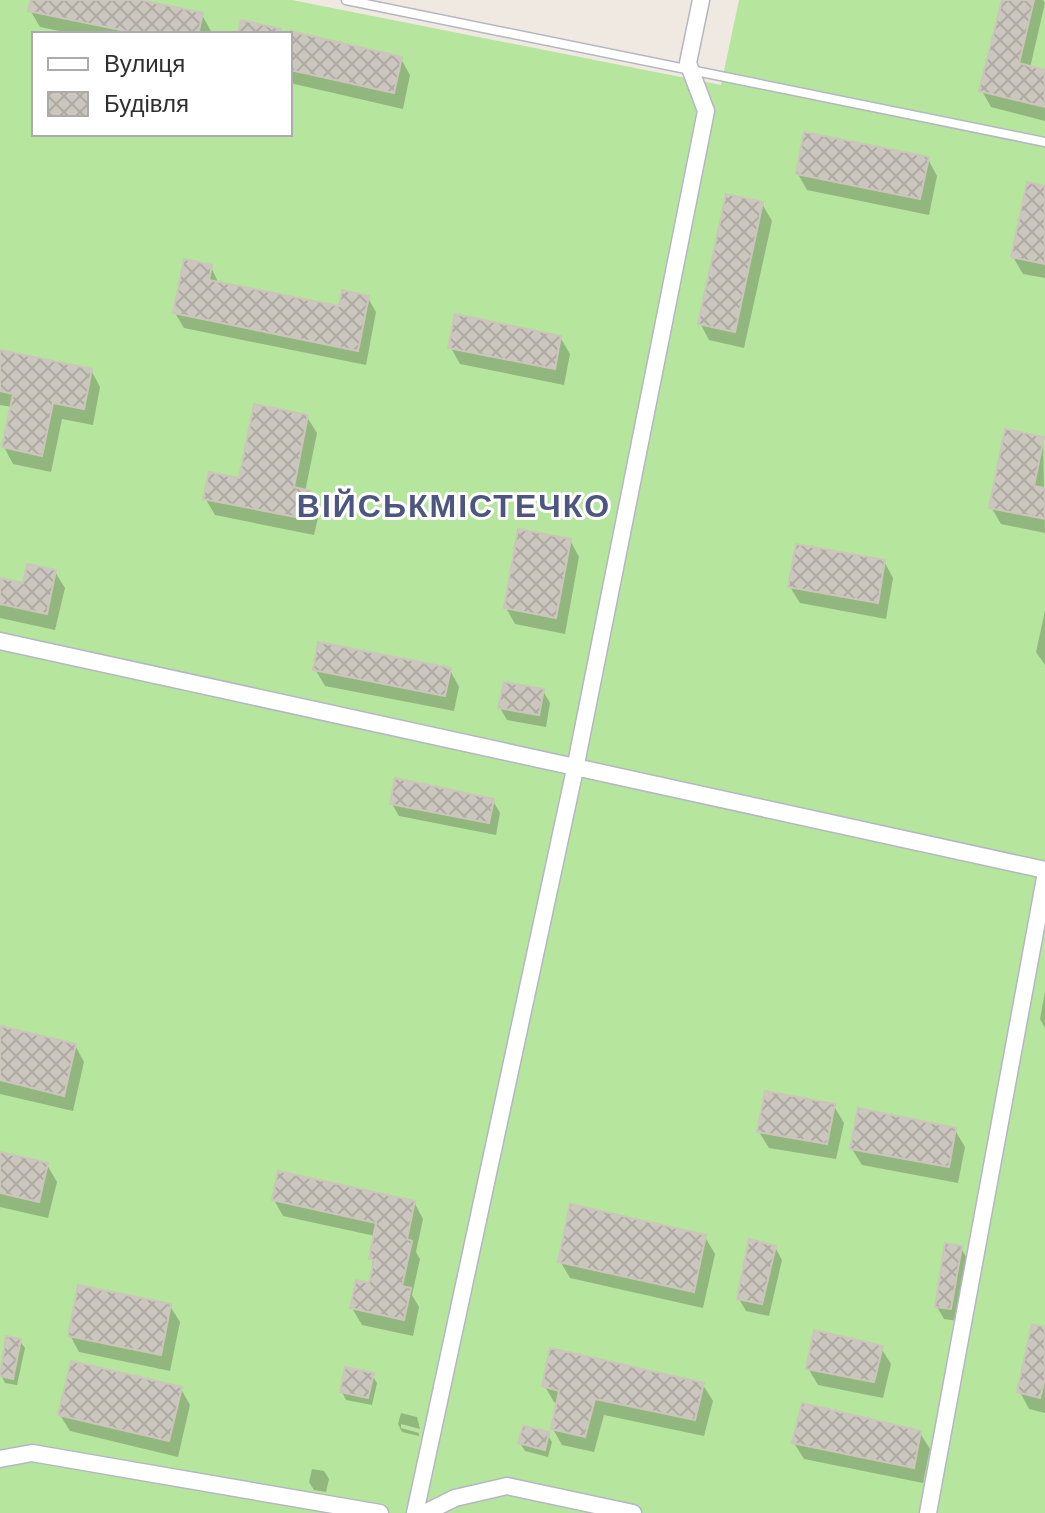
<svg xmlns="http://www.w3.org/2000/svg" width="1045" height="1513" viewBox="0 0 1045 1513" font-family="Arial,sans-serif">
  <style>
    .grass { fill: #b6e59e; fill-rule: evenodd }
    .shadow { fill: #0003 }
    .building { fill: url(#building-cross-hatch); stroke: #cbc5ba; stroke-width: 2 }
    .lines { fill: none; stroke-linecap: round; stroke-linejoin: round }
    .service-casing { stroke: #b4b7c1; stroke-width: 11 }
    .minor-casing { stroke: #b4b7c1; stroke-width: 19 }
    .service { stroke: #fff; stroke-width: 8 }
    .minor { stroke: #fff; stroke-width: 16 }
    .labels { text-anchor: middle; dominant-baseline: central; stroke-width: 6; stroke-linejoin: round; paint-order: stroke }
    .district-label { font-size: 32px; font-weight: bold; letter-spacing: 2px; fill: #4d5680; stroke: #fff }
  </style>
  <defs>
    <pattern id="building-cross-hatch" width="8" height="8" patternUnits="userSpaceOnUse" patternTransform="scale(2)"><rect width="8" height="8" fill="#cbc7bf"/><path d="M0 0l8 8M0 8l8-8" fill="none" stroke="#afaba4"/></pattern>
  </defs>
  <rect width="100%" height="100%" fill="#efe9e1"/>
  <path class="grass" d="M 0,0 L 292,0 L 721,85 L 739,0 L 1045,0 L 1045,1513 L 0,1513 ZM 34,34 L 290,34 L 290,134 L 34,134 Z"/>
  <g class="shadow">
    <polygon points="33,0 131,0 202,15 211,31 74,34 40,27 30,10"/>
    <polygon points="1004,0 1043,0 1045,3 1030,68 1045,72 1045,121 991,107 982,91"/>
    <polygon points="242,23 401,59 410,75 403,109 290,83 290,34 240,34"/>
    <polygon points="928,159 937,176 929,215 807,190 798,174"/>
    <polygon points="1045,188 1045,278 1023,274 1013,257"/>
    <polygon points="762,204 772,221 744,348 709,340 700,323"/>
    <polygon points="211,267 219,284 341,309 368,298 376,312 366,365 184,328 175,313"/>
    <polygon points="560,337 570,354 564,385 460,364 451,348"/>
    <polygon points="0,352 91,370 100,387 93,425 62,419 51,472 13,464 4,447 12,407 0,405"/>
    <polygon points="307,417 317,433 305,492 310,493 320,509 314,535 215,515 205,498 240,480"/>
    <polygon points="1043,439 1045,533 1001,524 991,507"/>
    <polygon points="570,540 579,557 565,634 515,624 506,608"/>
    <polygon points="884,561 893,578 886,619 800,603 790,587"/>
    <polygon points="55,572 65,588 55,630 0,618 0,580 24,586"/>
    <polygon points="1045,611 1045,665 1036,652"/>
    <polygon points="315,669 450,670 459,687 454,711 325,686"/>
    <polygon points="543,691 550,703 546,727 507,720 500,708"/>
    <polygon points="493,801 500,813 496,835 399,816 392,804"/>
    <polygon points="1045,992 1045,1028 1040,1019"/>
    <polygon points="0,1028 75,1045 84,1062 73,1111 0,1094"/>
    <polygon points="834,1106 844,1123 836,1159 769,1148 759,1132"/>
    <polygon points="955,1130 965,1147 958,1183 862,1165 852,1149"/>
    <polygon points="0,1154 47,1165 57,1182 48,1218 0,1207"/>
    <polygon points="274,1200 414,1202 423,1219 416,1252 420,1259 412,1295 419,1307 413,1336 362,1325 352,1308 370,1285 375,1236 283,1216"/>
    <polygon points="705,1237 715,1254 703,1308 570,1278 560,1261"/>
    <polygon points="775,1247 782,1260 769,1316 746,1311 739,1299"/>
    <polygon points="961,1248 968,1260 958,1321 944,1319 937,1307"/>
    <polygon points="170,1306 180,1322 170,1371 79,1352 70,1335"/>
    <polygon points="1045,1329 1045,1413 1029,1409 1020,1392"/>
    <polygon points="20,1341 25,1348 17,1385 5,1383 1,1375"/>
    <polygon points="881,1348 891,1364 883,1398 818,1385 808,1368"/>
    <polygon points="372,1375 377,1383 372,1405 346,1400 342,1392"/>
    <polygon points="544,1385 703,1385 713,1401 704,1436 604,1415 594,1452 562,1445 553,1429 559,1404 554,1402"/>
    <polygon points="181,1389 190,1405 178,1457 70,1431 60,1415"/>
    <polygon points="401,1413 417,1417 420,1429 401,1424 401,1428 419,1433 419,1436 402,1432 398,1424"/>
    <polygon points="920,1433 930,1449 923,1483 804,1459 794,1443"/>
    <polygon points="547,1434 552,1442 548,1457 525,1451 520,1443"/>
    <polygon points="312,1469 324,1471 329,1479 326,1492 314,1490 309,1482"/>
  </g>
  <g class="building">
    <polygon points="31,0 141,0 203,13 198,34 140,34 28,11"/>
    <polygon points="1002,0 1034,0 1019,63 1045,70 1045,107 979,91"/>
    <polygon points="241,20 281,29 281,34 238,34"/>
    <polygon points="290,31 402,57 394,93 290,70"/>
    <polygon points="804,132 929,157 920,199 796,174"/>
    <polygon points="1027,182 1045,186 1045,264 1011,257"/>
    <polygon points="726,194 763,202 735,332 698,324"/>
    <polygon points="184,259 212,265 209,280 339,306 342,290 369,296 358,351 173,313"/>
    <polygon points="455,314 561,336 555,369 448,348"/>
    <polygon points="0,350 92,369 84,409 53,403 42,456 2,447 13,394 0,391"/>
    <polygon points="254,404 308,415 294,487 311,491 306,519 203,499 209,472 239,478"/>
    <polygon points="1005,429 1044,437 1034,486 1045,488 1045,519 989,508"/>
    <polygon points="518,529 571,539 556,618 504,608"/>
    <polygon points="796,544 885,560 878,603 788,587"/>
    <polygon points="27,564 56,570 47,614 0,604 0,578 23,583"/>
    <polygon points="318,642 451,668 445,696 313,670"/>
    <polygon points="504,682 544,689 539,715 498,708"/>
    <polygon points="395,778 494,799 489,823 390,804"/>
    <polygon points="0,1026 76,1044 64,1096 0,1080"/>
    <polygon points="765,1091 835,1104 827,1144 757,1132"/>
    <polygon points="858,1108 956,1128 949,1167 850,1149"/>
    <polygon points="0,1152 48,1163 39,1202 0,1193"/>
    <polygon points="278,1171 415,1201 407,1239 412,1241 402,1286 411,1288 404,1320 350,1308 356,1280 369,1283 374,1260 369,1259 376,1223 272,1200"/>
    <polygon points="570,1204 706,1235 694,1292 558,1262"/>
    <polygon points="749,1239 776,1246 762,1304 737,1299"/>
    <polygon points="945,1243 962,1246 951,1309 935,1307"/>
    <polygon points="78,1285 171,1304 161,1355 68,1336"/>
    <polygon points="1032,1324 1045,1327 1045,1379 1040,1398 1017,1392"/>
    <polygon points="814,1330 883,1346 874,1382 806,1369"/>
    <polygon points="6,1336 21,1339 13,1379 0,1376"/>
    <polygon points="550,1348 704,1383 695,1420 595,1399 585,1437 551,1429 559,1391 542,1386"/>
    <polygon points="71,1361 182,1387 169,1441 58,1415"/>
    <polygon points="345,1367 374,1373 368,1398 340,1392"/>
    <polygon points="802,1403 921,1431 914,1468 792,1443"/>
    <polygon points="523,1426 549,1432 545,1450 518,1443"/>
  </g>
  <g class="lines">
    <defs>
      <polyline id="service" points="346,0 1045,142"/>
      <g id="minor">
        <polyline points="0,641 1045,870"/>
        <polyline points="0,1459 32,1453 380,1513"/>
        <polyline points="415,1513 575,769 706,111 688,63 701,0"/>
        <polyline points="425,1513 455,1498 507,1486 633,1513"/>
        <polyline points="928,1513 1045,878"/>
      </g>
    </defs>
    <use href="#service" class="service-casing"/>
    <use href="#minor" class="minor-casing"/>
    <use href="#service" class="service"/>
    <use href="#minor" class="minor"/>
  </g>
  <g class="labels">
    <g class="district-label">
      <text x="454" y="506">ВІЙСЬКМІСТЕЧКО</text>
    </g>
  </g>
  <rect x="32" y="32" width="260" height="104" fill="#ffffff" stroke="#ababab" stroke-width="2"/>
  <rect x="48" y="58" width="40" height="12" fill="#ffffff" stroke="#ababab" stroke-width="2"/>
  <text x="104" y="72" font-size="24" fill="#2e2e2e">Вулиця</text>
  <rect x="48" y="92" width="40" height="24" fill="url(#building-cross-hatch)" stroke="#ababab" stroke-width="2"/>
  <text x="104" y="112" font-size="24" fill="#2e2e2e">Будівля</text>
</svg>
